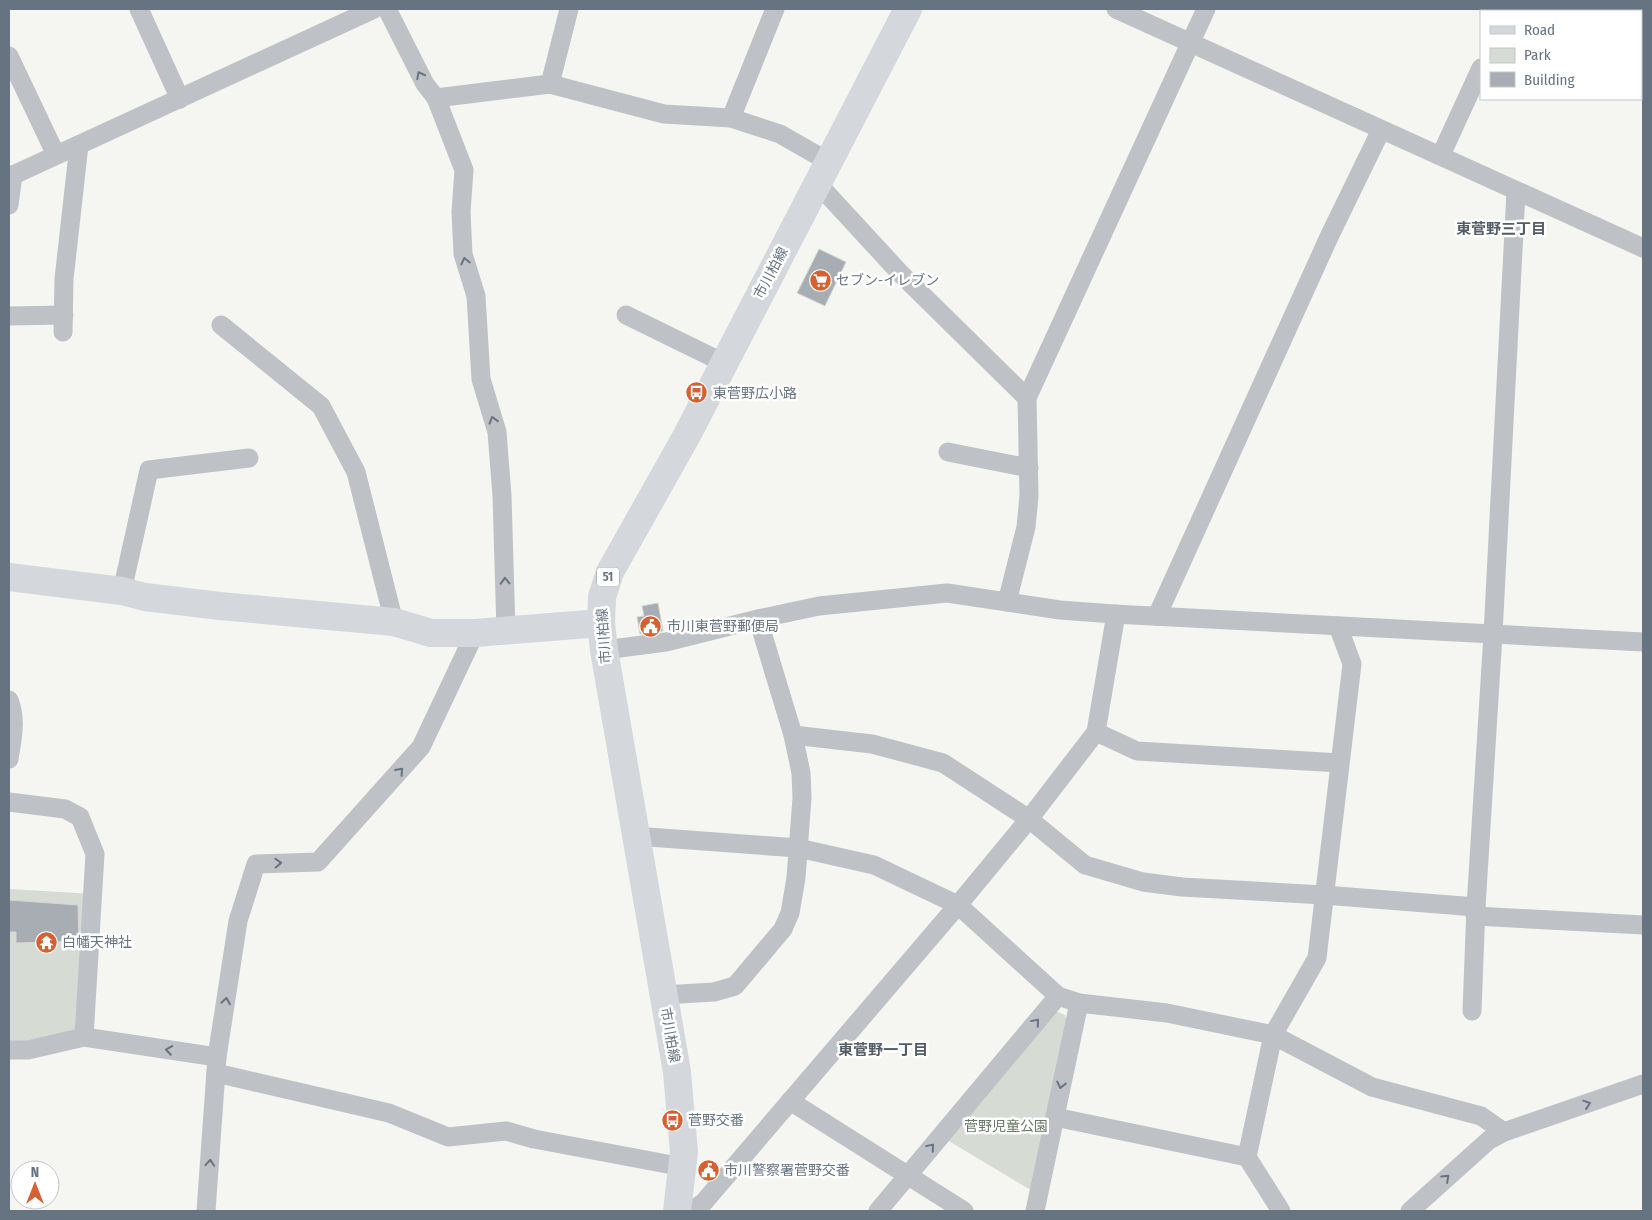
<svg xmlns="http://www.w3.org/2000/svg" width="1652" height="1220" viewBox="0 0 1652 1220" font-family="'Fira Sans Condensed','Noto Sans JP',sans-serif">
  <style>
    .green { fill: #d6dbd3 }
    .building { fill: #a7adb3; stroke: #d6d6d4 }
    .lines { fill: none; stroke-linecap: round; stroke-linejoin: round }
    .street { stroke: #bec1c5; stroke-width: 19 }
    .secondary { stroke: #d4d8dc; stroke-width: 28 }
    .primary { stroke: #d4d8dc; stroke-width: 28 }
    .oneway { stroke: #667380 }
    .labels { text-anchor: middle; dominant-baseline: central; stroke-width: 5; stroke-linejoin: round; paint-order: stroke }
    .shield { fill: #fff; stroke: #949da6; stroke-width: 1 }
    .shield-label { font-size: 12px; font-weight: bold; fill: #667380 }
    .street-label { font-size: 14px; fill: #667380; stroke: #fff }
    .poi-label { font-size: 14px; fill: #667380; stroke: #fff; text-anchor: start }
    .park-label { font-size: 14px; fill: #677864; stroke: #fff }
    .neighbourhood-label { font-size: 15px; font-weight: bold; fill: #535d66; stroke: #fff }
  </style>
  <rect width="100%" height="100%" fill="#f5f5f1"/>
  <g class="green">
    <polygon points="9,889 93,894 84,1037 9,1050"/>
    <polygon points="1058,1012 1065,1015 1067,1023 1033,1187 1029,1189 949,1141 948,1134 1051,1013"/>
  </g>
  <g class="building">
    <polygon points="819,249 846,262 825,306 797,293"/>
    <polygon points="658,603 663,631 640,634 637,617 644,616 642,606"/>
    <polygon points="9,900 78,905 79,941 16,943 16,932 9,932"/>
  </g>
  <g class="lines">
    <g class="street">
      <polyline points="139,9 180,99"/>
      <polyline points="387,9 425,84 436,98 464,170 461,212 463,254 476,296 481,379 497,432 502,496 506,630"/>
      <polyline points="1116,9 1643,248"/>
      <polyline points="1506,11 1507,9"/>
      <polyline points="9,56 56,155"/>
      <polyline points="550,84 569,9"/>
      <polyline points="436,98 550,84 664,114 731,118 780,134 829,162"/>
      <polyline points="731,118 775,9"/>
      <polyline points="1441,155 1481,68"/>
      <polyline points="9,177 374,9"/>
      <polyline points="818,184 900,273 1027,398"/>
      <polyline points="9,205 13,175"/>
      <polyline points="626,315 724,363"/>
      <polyline points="9,316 64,315"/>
      <polyline points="221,325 321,406 356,472 394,622"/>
      <polyline points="63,332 64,279 79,145"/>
      <polyline points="948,452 1029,468"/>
      <polyline points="122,591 149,470 249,458"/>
      <polyline points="1007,602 1026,527 1029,496 1027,398 1206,9"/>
      <polyline points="1157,616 1329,237 1381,130"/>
      <polyline points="604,650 666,642 758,619 819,606 947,593 1060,610 1114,614 1643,642"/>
      <path d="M 9,700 C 17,720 12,739 9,759"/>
      <polyline points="1096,732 1137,751 1340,763"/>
      <polyline points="793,735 872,744 943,763 1029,819 1085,865 1143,882 1182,887 1324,895 1476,907"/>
      <polyline points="9,802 65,809 80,817 95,854 84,1037"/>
      <polyline points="635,836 798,848 874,865 958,905 1058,996 1079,1003 1167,1013 1273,1035 1372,1087 1481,1116 1504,1132"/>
      <polyline points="1475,916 1643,925"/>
      <polyline points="663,995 714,992 735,986 783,929 790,913 796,878 802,798 801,773 793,735 758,619"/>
      <polyline points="1472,1011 1476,907 1493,634 1516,192"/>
      <polyline points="9,1050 28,1050 84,1037 217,1057"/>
      <polyline points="216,1073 389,1113 448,1137 506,1131 534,1139 683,1167"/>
      <polyline points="790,1101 964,1211"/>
      <polyline points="1055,1117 1247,1157 1281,1211"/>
      <polyline points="1247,1157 1273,1035 1317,958 1352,664 1338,626"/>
      <polyline points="206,1211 217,1057 238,921 256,864 318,862 421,747 475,633"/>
      <polyline points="691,1211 704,1202 958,905 1029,819 1096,732 1116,614"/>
      <polyline points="878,1211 1058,996"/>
      <polyline points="1035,1211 1079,1003"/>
      <polyline points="1410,1211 1489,1140 1504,1132 1643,1084"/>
    </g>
    <polyline class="secondary" points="9,577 122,591 145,597 220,606 394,622 431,633 475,633 601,623"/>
    <polyline class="primary" points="677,1211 684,1152 677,1072 604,650 601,623 602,597 610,572 686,437 908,9"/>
  </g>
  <defs><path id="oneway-chevron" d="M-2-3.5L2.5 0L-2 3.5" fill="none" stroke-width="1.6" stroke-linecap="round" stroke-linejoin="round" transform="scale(1.25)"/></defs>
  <g class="oneway">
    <use href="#oneway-chevron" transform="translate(420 75) rotate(-117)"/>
    <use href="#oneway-chevron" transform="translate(465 261) rotate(-103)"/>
    <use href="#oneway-chevron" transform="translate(493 420) rotate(-107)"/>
    <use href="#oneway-chevron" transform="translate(505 581) rotate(-92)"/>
    <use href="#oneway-chevron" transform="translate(400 771) rotate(-48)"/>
    <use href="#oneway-chevron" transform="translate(278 863) rotate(-2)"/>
    <use href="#oneway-chevron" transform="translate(226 1001) rotate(-81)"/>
    <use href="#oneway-chevron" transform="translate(1036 1022) rotate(-50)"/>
    <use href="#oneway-chevron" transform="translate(169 1050) rotate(-171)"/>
    <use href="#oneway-chevron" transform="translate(1061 1085) rotate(102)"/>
    <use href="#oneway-chevron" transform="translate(1587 1104) rotate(-19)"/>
    <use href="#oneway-chevron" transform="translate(931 1147) rotate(-50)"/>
    <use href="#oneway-chevron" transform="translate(210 1163) rotate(-86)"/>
    <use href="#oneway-chevron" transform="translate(1446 1178) rotate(-43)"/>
  </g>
  <defs>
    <symbol id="supermarket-disc" viewBox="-11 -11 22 22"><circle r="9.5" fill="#d56031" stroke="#fff"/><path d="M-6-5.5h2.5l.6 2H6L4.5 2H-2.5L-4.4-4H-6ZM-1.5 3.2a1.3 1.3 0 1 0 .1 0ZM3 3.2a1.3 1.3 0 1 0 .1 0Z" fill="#fff"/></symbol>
    <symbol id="bus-disc" viewBox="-11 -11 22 22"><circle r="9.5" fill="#d56031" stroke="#fff"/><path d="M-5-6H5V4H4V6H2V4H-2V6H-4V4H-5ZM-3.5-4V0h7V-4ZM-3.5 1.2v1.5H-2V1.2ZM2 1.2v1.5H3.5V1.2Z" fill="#fff"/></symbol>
    <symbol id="civic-disc" viewBox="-11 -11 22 22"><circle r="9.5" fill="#d56031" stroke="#fff"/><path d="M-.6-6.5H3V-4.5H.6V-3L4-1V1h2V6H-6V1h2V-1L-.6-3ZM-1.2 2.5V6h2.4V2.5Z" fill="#fff"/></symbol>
    <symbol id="temple-disc" viewBox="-11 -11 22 22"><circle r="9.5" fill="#d56031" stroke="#fff"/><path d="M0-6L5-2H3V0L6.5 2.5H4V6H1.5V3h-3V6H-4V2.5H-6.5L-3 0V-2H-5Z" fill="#fff"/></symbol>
  </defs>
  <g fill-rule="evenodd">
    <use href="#supermarket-disc" x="808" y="268" width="25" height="25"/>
    <use href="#bus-disc" x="684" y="380" width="25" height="25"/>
    <use href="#civic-disc" x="638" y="614" width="25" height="25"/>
    <use href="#temple-disc" x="34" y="930" width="25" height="25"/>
    <use href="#bus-disc" x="660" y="1108" width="25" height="25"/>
    <use href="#civic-disc" x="696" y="1158" width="25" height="25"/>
  </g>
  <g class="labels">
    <rect class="shield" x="597" y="567.5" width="22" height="19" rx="4"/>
    <g class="shield-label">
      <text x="608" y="577">51</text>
    </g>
    <g class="street-label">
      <text transform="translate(771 273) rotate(-62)">市川柏線</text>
      <text transform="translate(604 636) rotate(-94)">市川柏線</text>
      <text transform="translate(670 1035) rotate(80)">市川柏線</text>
    </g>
    <g class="poi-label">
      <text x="836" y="280">セブン-イレブン</text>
      <text x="713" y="393">東菅野広小路</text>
      <text x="667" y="626">市川東菅野郵便局</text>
      <text x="62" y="942">白幡天神社</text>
      <text x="688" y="1120">菅野交番</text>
      <text x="724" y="1170">市川警察署菅野交番</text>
    </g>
    <g class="park-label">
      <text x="1006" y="1126">菅野児童公園</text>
    </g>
    <g class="neighbourhood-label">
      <text x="1501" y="229">東菅野三丁目</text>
      <text x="883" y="1050">東菅野一丁目</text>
    </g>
  </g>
  <rect width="1652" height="1220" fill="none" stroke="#667380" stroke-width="20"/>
  <rect x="1480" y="10" width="162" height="90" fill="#ffffff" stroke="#c2c7cc"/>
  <rect x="1490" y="26" width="25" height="8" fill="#d4d8dc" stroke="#c2c7cc"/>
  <text x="1524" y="35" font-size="15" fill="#667380">Road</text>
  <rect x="1490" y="48" width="25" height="15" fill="#d6dbd3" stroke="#c2c7cc"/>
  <text x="1524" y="60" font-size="15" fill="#667380">Park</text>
  <rect x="1490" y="72" width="25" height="15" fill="#a7adb3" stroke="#c2c7cc"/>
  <text x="1524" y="85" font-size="15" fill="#667380">Building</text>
  <g transform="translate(35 1185)"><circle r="24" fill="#ffffff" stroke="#c2c7cc"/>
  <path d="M0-4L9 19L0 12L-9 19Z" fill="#d56031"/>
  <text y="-8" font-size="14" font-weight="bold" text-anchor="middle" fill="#667380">N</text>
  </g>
</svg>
